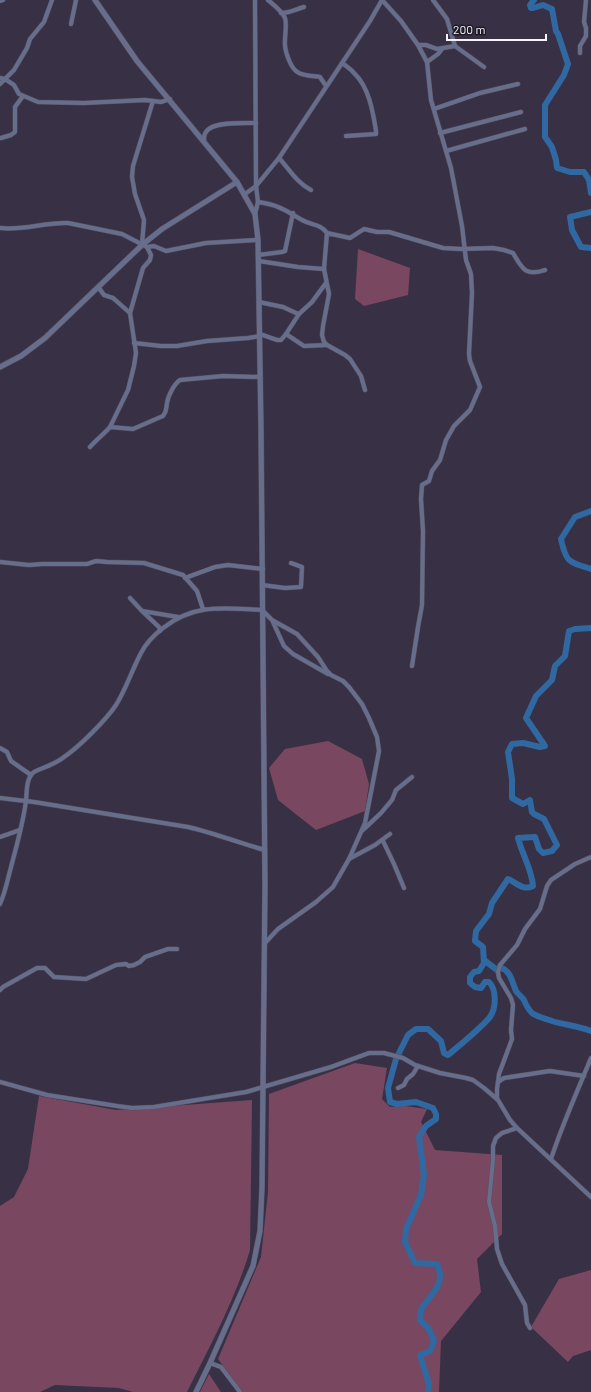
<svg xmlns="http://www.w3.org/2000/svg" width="591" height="1392" viewBox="0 0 591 1392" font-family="Barlow,sans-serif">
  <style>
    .green { fill: #794860 }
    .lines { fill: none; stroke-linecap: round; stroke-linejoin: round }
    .river { stroke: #3069a1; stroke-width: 6 }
    .minor-casing { stroke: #565063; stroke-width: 5 }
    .tertiary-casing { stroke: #565063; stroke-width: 6 }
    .minor { stroke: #676e8c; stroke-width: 4 }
    .tertiary { stroke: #676e8c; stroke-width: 5 }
  </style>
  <rect width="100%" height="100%" fill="#383146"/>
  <g class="green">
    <polygon points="358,249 410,268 408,295 364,306 355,299"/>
    <polygon points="328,741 362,759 369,784 365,811 316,830 278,800 269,768 285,749"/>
    <polygon points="355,1063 387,1068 382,1099 390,1107 405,1106 427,1109 421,1122 435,1150 502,1155 502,1234 477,1259 481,1292 441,1341 439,1392 242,1392 218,1359 261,1257 268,1192 269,1094"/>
    <path d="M 39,1096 L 116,1110 L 252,1100 L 250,1250 C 235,1300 210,1346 187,1392 L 133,1392 L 119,1388 L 55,1385 L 40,1392 L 0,1392 L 0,1206 L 14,1197 L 28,1169 Z"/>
    <polygon points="591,1270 591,1350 573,1356 568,1362 531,1327 559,1279"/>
    <polygon points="209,1374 221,1392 200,1392"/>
  </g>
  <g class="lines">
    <g class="river">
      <polyline points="534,0 530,5 531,8 533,8 543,5 552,9 556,31 558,34 568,64 564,75 545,105 545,137 552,147 556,160 557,168 570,172 584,172 589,180 591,193"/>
      <polyline points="591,212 570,217 572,230 581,247 591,248"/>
      <path d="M 591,511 L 575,517 L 561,539 C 566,563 569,562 591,569"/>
      <path d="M 484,960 L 497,970 L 502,968 C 511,972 512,982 516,991 C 518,994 522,997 524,1000 C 526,1005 528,1009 532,1013 C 539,1018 545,1018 552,1021 C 565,1025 578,1026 591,1031"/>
      <path d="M 428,1392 L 429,1384 L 420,1355 L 430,1351 L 434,1341 L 429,1329 L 420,1320 C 420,1317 420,1313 421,1310 C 430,1293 447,1286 437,1264 L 415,1263 L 405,1242 L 406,1229 L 421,1195 L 424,1174 L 419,1137 L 426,1126 L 436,1119 L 436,1114 L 433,1108 L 416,1102 L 397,1104 L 390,1102 L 388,1088 L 396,1059 L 408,1035 L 416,1029 L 428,1029 L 441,1041 L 444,1053 L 448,1055 C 461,1044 479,1030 490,1017 C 496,1008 497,990 489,982 L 485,982 L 481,988 L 475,987 L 470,983 L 470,977 L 474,972 L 479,971 L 484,963 L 483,947 L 475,941 L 476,931 L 489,914 L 492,903 L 508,879 C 517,883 523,891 533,886 C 532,870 522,854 518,838 L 535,837 L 539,849 L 543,853 L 552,851 L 557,845 L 544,819 L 534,814 L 532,812 L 530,800 L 523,804 L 512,798 L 512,779 L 508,752 L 512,744 L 523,743 L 540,747 L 545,746 L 526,718 L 536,696 L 552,680 L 555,666 L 565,656 L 569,631 L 575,629 L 591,628"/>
    </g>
    <defs>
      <g id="minor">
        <path d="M 268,0 C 274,5 282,11 285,18 C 287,25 285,33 285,40 C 284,49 290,69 299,73 C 305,76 313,76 320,77 L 326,86"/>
        <polyline points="382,0 401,21 418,45 427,62 431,100 451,168 462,226 466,260 471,274 472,293 469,354 470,361 480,387 470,410 454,426 446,440 440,460 432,471 429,481 422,485 421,499 423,531 422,605 418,627 412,666"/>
        <polyline points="433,0 447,19 455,46"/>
        <polyline points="0,1 3,0"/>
        <path d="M 281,13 C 290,13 296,9 304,7"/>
        <polyline points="71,24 76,0"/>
        <polyline points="418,45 426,45 437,49 455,46 484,67"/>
        <polyline points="580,53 580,46 586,36 586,28 584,22 586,0"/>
        <polyline points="427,62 438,54 442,49"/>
        <path d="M 342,63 C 346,66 351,69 354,73 C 369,87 373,112 376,131 L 376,134 L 346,136"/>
        <polyline points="0,78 5,79 14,85 19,94 38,102 84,103 145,100 161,102 170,99"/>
        <polyline points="0,84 14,70 27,48 30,39 44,22 52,0"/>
        <polyline points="434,109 480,93 518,84"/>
        <polyline points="440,133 521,112"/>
        <polyline points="1,138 11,135 15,132 15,107 23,96"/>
        <path d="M 204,141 C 204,138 204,134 206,132 C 212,121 245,123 256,123"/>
        <polyline points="446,151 525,129"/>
        <path d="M 279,158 C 289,169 297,183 311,190"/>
        <polyline points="245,194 256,186 279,158 370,21 382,0"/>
        <path d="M 258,202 C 279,205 285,210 302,220 C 311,225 321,224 327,233"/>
        <polyline points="255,214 258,202 256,186 255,0"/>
        <path d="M 0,228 C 23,231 45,222 68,223 L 122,234 L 147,247 L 151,255 L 150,260 L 143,268 L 130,313"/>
        <polyline points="142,245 144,220 135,194 132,177 133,166 153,101"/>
        <polyline points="147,247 154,246 166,251 206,243 258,240"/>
        <polyline points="258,255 282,252 285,251 293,213"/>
        <polyline points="259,261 298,267 324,269"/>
        <polyline points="99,288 104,295 113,298 130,313 136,353 134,366 128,390 110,427"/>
        <polyline points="259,302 283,307 296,313 299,314 312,302 326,283"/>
        <polyline points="260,334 277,340 281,340 286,334 299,314"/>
        <polyline points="286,334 304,346 327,345"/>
        <polyline points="134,343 161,346 177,346 207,341 248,338 260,336"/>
        <path d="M 365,390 L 361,376 L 350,359 L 345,355 L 327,345 L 324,342 L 322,335 L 323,326 L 329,294 L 324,269 L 327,233 L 350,238 L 364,229 L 377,232 L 389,232 L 443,248 L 461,249 L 493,248 L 504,250 L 513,253 C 522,268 525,277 545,270"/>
        <path d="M 90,447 C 96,440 104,434 110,427 L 133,429 L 163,416 C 167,411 166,409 167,403 C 168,396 174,384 180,380 L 223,376 L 260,377"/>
        <polyline points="0,562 29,565 42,564 87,564 96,561 107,562 144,563 183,575 197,591 203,609"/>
        <polyline points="185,578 215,567 228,565 263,569"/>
        <polyline points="262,585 285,588 301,587 302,567 291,563"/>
        <polyline points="130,598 142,611 178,617"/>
        <polyline points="142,611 159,627 160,631"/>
        <polyline points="273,622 284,646 293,654 328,674"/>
        <polyline points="0,748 7,752 11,761 31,775"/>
        <path d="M 0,798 L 34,802 L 188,827 C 214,833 239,843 265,850"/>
        <polyline points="363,830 381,813 392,800 396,790 412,777"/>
        <polyline points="0,837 20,830"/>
        <polyline points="383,841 394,864 404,888"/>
        <polyline points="349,859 375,845 390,834"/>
        <path d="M 0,904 C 5,893 7,882 10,871 C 16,848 23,824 26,801 C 27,791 26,778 34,772 C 44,767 56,764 64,757 C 79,747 106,720 116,705 C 126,689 132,670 141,653 C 146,643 154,635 163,628 C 195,603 224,608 262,610 L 272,620 L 297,634 L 318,657 L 327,671 L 331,675 L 343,681 L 349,687 L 362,704 L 369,718 L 377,737 L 379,751 L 365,823 L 349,859 L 333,887 L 316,902 L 278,929 L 265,943"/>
        <polyline points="0,990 3,987 37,968 45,968 54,977 86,979 116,965 126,964 129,966 134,965 140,962 145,957 168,949 177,949"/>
        <polyline points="0,1082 47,1095 117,1106 132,1108 154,1107 246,1092 331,1067 369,1053 384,1053 403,1058 415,1065 440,1073 466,1078 473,1080 484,1088 498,1100 510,1120 517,1128 591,1197"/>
        <polyline points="498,1082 499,1074 512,1039 511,1030 513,1005 511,998 499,978 498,972 500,965 517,945 525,929 540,909 547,886 551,880 575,864 591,857"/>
        <polyline points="398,1088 404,1085 407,1079 413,1074 418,1066"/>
        <polyline points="497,1099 497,1089 498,1082 504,1078 550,1071 584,1076"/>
        <polyline points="517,1128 502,1133 496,1138 493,1146 493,1160 489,1202 495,1226 497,1249 502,1264 525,1305 527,1323 530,1328"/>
        <path d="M 551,1159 C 562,1125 577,1092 591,1058"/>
        <polyline points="210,1363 221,1367 240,1392"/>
      </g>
      <g id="tertiary">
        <polyline points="95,0 137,61 237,182 255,214 258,240 261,428 265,885 262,1187 260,1231 253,1266 210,1363 196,1392"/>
        <polyline points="0,367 21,356 45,338 142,245 162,229 237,182"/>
      </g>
    </defs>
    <use href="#minor" class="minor-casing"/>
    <use href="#tertiary" class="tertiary-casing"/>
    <use href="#minor" class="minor"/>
    <use href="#tertiary" class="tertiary"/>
  </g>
  <path d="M447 34v6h99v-6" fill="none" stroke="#f6f3fe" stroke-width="2"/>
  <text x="453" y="34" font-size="12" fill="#f6f3fe" stroke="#1e1b25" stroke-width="3" paint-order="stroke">200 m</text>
</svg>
